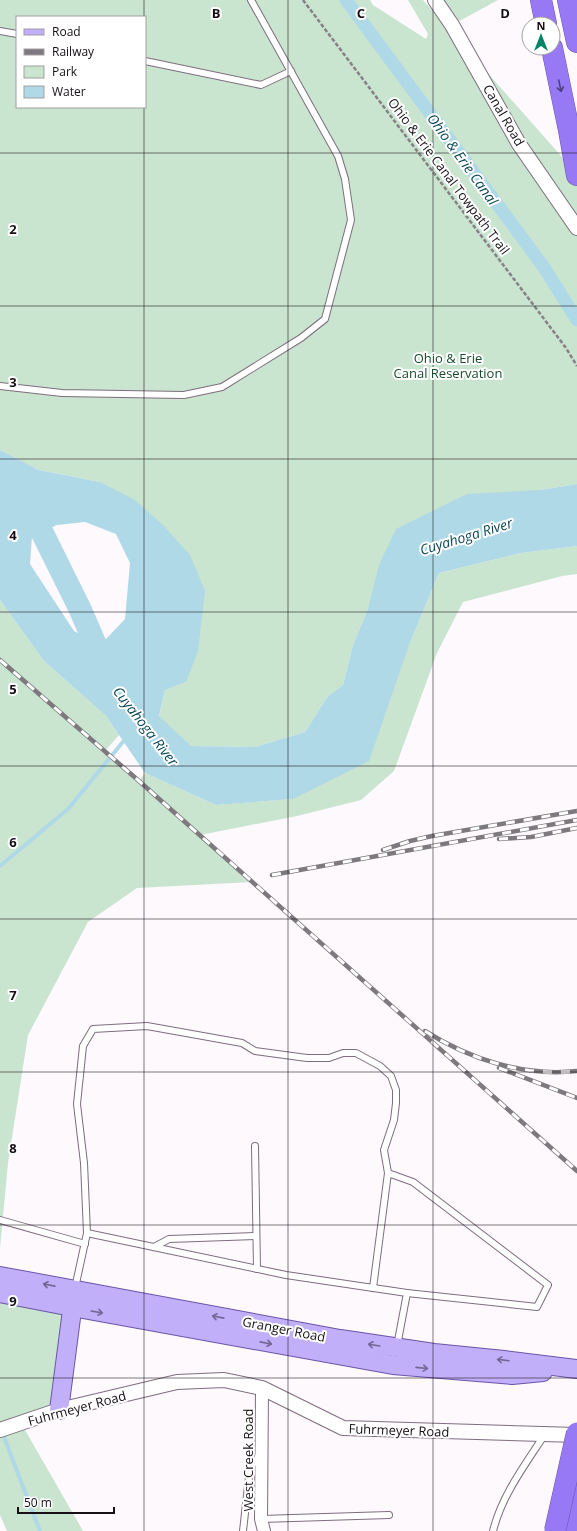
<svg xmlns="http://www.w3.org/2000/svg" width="577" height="1531" viewBox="0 0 577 1531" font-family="'Open Sans',sans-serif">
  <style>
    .green { fill: #c9e4cf; fill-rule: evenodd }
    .water { fill: #afd9e7; fill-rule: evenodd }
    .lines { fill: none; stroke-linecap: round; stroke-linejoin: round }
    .stream { stroke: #afd9e7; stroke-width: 4 }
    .canal { stroke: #afd9e7; stroke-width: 13 }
    .river { stroke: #afd9e7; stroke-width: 23 }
    .service-casing { stroke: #7e6d7e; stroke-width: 8 }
    .minor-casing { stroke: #7e6d7e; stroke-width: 14 }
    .tertiary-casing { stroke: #7e6d7e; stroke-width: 16 }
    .primary-casing { stroke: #6a54a8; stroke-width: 20 }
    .motorway-casing { stroke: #6a54a8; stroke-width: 22 }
    .path { stroke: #868186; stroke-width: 2.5; stroke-dasharray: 4 2; stroke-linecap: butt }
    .service { stroke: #fff; stroke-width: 6 }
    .minor { stroke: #fff; stroke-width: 12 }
    .tertiary { stroke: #fff; stroke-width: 14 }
    .primary { stroke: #c1affa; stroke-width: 18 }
    .motorway { stroke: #9779f6; stroke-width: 21 }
    .rail-casing { stroke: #7e797e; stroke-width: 4.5 }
    .rail { stroke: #fff; stroke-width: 3; stroke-dasharray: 9; stroke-linecap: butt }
    .motorway-bridge-casing { stroke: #6a54a8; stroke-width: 22; stroke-linecap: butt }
    .motorway-bridge { stroke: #9779f6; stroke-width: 21 }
    .oneway { stroke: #503f7b }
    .oneway2 { stroke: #746793 }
    .grid { fill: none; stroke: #161016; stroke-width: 1; stroke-opacity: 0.55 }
    .labels { text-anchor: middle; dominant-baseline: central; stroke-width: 4; stroke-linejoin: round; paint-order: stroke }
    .street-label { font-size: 13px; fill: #161016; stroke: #fff }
    .park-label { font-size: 13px; fill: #164b2b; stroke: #fff }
    .water-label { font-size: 14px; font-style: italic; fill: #0a4656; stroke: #fff }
    .grid-label { font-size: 13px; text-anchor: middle; font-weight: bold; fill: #161016; stroke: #fff; stroke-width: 4; stroke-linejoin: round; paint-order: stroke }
  </style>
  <rect width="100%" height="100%" fill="#fdf9fd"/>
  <g class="green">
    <path d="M 0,0 L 370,0 L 373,5 L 426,39 L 428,34 L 408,0 L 423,0 L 563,158 L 577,178 L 577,484 L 540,490 L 368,609 L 353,645 L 343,685 L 328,696 L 305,732 L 255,747 L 190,746 L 159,717 L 165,690 L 186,682 L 100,482 L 39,470 L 0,450 ZM 17,17 L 145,17 L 145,107 L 17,107 Z"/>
    <polygon points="435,0 498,0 452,25"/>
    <polygon points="577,546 577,574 562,576 463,602 437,653 394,771 361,800 297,816 200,835 252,882 137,888 88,922 28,1035 8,1163 0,1248 0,600 44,661 106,716 119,735 105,751 139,781 145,773 216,805 292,799 409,645 439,573 521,553"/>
    <polygon points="0,1283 72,1307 59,1410 21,1423 83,1531 7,1531 0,1515"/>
  </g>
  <path class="water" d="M 0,450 L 39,470 L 100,482 L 135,500 L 164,526 L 190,555 L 205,591 L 198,651 L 186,682 L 165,690 L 159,716 L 191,746 L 255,747 L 305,732 L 328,696 L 343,685 L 353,645 L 368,609 L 379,565 L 396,529 L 467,494 L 540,490 L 577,484 L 577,546 L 521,553 L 439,573 L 409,645 L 369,761 L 293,799 L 216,805 L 145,773 L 106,716 L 44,661 L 0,600 ZM 85,522 L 116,534 L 130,563 L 125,619 L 106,639 L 89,639 L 74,631 L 30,564 L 32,536 L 57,525 Z"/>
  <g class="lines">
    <g class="stream">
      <polyline points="0,866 68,809 127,737"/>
      <polyline points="2,1432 40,1531"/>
    </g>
    <polyline class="canal" points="346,0 543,266 577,320"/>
    <polyline class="river" points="0,492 31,510 80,609 106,669"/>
    <defs>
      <g id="service">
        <polyline points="0,31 17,34"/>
        <polyline points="145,61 261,85 291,71"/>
        <polyline points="0,386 62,393 184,395 222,387 301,338 325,319 351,220 345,179 338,156 251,0"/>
        <polyline points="255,1146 257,1269"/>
        <polyline points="0,1220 85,1244"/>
        <polyline points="87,1233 84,1163 77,1104 83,1046 93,1029 147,1026 242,1043 255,1051 307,1058 329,1058 343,1053 356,1053 380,1066 391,1076 396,1090 396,1103 394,1120 384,1150 388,1173"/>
        <polyline points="154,1247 169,1239 256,1236"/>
        <polyline points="75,1288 87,1233 286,1275 407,1293 397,1346"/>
        <polyline points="373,1288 388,1173 413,1182 548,1285 537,1307 407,1293"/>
        <polyline points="261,1519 389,1515"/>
        <polyline points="243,1531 250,1468 260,1454"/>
        <path d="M 493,1531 C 502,1495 525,1465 545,1434"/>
      </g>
      <polyline id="minor" points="262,1388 261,1519 264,1531"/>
      <g id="tertiary">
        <polyline points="435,0 452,25 519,144 577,228"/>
        <polyline points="0,1430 59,1410 177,1382 224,1380 262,1388 343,1428 577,1435"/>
      </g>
      <g id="primary">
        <polyline points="0,1276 340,1339 434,1353 504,1360 577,1369"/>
        <polyline points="0,1293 72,1307 393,1365 512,1375 543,1372"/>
        <polyline points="59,1410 74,1295"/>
      </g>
      <g id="motorway">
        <polyline points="541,0 546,24"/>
        <polyline points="568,0 577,42"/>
        <polyline points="552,48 569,130 577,175"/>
        <polyline points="567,1531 577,1478"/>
      </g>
    </defs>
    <use href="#service" class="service-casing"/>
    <use href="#minor" class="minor-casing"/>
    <use href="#tertiary" class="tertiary-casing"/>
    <use href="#primary" class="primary-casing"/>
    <use href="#motorway" class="motorway-casing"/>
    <polyline class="path" points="303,0 566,348 577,366"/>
    <use href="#service" class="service"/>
    <use href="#minor" class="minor"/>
    <use href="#tertiary" class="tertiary"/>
    <use href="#primary" class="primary"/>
    <use href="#motorway" class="motorway"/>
    <defs>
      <g id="rail">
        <polyline points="0,660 139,781 577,1171"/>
        <polyline points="499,839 531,837 577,828"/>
        <polyline points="383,850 410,841 432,836 577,811"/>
        <polyline points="272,875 577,820"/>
        <path d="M 425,1031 C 469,1059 524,1077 577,1071"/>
        <polyline points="499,1068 577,1098"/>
      </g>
    </defs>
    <use href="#rail" class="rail-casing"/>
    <use href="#rail" class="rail"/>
    <defs>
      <polyline id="motorway-bridge" points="555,1531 577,1433"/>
    </defs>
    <use href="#motorway-bridge" class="motorway-bridge-casing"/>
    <use href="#motorway-bridge" class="motorway-bridge"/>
  </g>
  <defs><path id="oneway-shaft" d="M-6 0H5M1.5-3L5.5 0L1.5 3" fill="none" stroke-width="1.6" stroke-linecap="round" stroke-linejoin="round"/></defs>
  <use class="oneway" href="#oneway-shaft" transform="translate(560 86) rotate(78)"/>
  <g class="oneway2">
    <use href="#oneway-shaft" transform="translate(49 1285) rotate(-169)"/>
    <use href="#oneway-shaft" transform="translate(97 1312) rotate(10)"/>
    <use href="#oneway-shaft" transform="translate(218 1317) rotate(-169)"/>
    <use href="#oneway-shaft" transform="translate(266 1343) rotate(11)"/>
    <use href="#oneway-shaft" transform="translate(374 1345) rotate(-171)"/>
    <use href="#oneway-shaft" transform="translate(503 1360) rotate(-173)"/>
    <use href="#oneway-shaft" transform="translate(422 1368) rotate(6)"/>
  </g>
  <path class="grid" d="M 144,0 L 144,17M 288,0 L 288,1531M 433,0 L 433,1531M 144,107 L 144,1531M 0,153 L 577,153M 0,306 L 577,306M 0,459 L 577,459M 0,612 L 577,612M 0,766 L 577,766M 0,919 L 577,919M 0,1072 L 577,1072M 0,1225 L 577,1225M 0,1378 L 577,1378"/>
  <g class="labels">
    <g class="street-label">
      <text transform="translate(504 115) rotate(60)">Canal Road</text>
      <text transform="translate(449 176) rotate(53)">Ohio &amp; Erie Canal Towpath Trail</text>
      <text transform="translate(284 1329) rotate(11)">Granger Road</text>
      <text transform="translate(77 1408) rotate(-15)">Fuhrmeyer Road</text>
      <text transform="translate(399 1430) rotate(2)">Fuhrmeyer Road</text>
      <text transform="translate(248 1460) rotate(-90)">West Creek Road</text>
    </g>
    <g class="park-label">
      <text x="448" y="358">Ohio &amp; Erie<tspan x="448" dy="15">Canal Reservation</tspan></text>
    </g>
    <g class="water-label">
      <text transform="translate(463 159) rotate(54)">Ohio &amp; Erie Canal</text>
      <text transform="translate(466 536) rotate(-17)">Cuyahoga River</text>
      <text transform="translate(146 726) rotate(52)">Cuyahoga River</text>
    </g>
  </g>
  <g class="grid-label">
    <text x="216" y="18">B</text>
    <text x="361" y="18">C</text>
    <text x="505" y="18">D</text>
    <text x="13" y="234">2</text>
    <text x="13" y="387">3</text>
    <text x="13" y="540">4</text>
    <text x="13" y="694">5</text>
    <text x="13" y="847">6</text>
    <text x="13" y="1000">7</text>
    <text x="13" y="1153">8</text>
    <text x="13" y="1306">9</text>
  </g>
  <rect x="16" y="16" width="130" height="92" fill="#ffffff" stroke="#a29fa2"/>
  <rect x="24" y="29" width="20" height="6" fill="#c1affa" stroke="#a29fa2"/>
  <text x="52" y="36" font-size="12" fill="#161016">Road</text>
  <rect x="24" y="49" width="20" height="6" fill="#7e797e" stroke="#a29fa2"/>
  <text x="52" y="56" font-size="12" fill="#161016">Railway</text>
  <rect x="24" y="66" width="20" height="12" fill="#c9e4cf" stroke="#a29fa2"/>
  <text x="52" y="76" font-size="12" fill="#161016">Park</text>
  <rect x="24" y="86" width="20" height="12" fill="#afd9e7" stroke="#a29fa2"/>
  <text x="52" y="96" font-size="12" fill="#161016">Water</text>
  <g transform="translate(541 36)"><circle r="19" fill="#ffffff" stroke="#a29fa2"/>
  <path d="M0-3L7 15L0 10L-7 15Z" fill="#048465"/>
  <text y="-6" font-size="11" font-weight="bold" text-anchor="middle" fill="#161016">N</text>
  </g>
  <path d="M18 1507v6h96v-6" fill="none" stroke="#161016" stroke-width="2"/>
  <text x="24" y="1507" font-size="12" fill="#161016" stroke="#ffffff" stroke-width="3" paint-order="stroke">50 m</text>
</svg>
